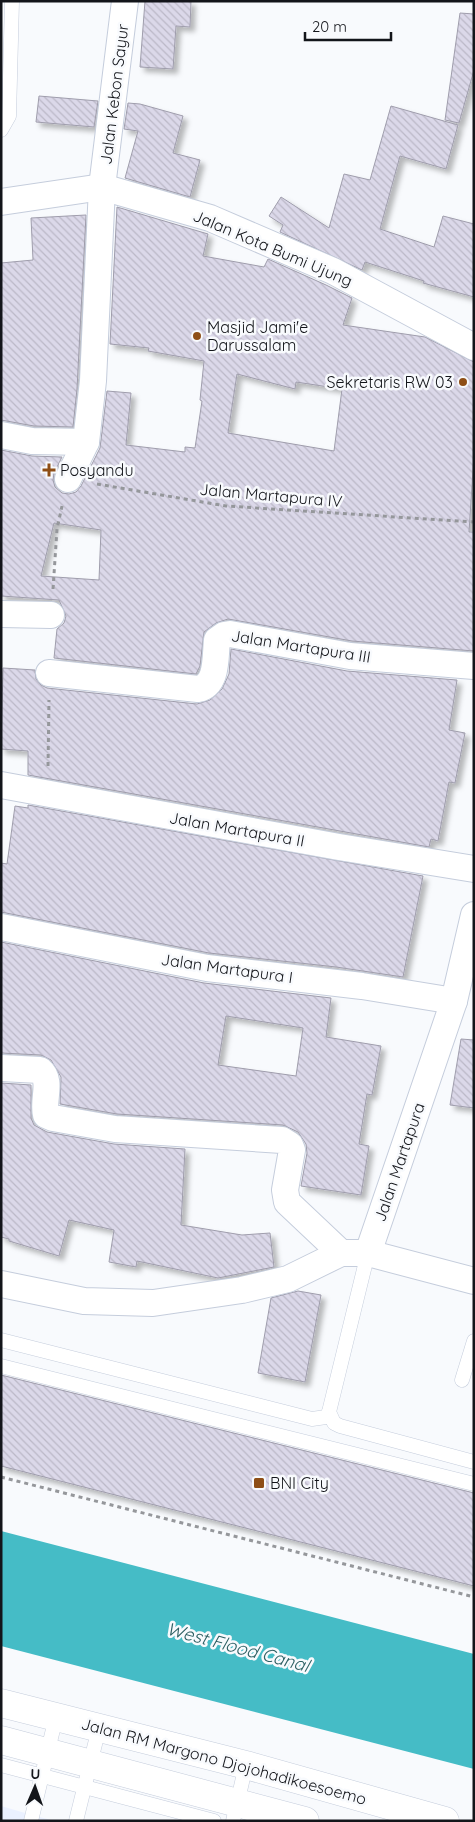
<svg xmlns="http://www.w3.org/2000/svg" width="475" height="1822" viewBox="0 0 475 1822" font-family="Quicksand,sans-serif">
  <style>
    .built { fill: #ebf1ff }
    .water { fill: #45bcc6 }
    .building { fill: url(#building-back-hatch); stroke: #9f9dac; fill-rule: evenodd; filter: url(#shadow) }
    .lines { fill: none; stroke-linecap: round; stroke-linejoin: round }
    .service-casing { stroke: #c5cddc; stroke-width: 15 }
    .minor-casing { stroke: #c5cddc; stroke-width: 28 }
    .primary-casing { stroke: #c5cddc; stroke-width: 29 }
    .path { stroke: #95979b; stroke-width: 3; stroke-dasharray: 4 4; stroke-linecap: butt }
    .service { stroke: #fff; stroke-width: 14 }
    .minor { stroke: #fff; stroke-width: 26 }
    .primary { stroke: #fff; stroke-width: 28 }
    .poi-dot { fill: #8e4e16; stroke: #f8fafd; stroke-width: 2 }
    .labels { text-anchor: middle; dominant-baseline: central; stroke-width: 5; stroke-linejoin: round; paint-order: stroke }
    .street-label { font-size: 16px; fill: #13151a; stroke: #f8fafd }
    .poi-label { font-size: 16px; fill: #13151a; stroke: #f8fafd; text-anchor: start }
    .water-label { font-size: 18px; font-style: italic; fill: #2e6064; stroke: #f8fafd }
  </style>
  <defs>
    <pattern id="building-back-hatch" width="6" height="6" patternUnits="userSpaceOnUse" patternTransform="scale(1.25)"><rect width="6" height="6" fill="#dbd8e9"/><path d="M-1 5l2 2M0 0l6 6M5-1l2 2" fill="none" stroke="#bbb8c7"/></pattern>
    <filter id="shadow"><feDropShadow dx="4.5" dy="4.5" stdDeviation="2.5" flood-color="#0004"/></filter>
  </defs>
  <rect width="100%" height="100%" fill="#f8fafd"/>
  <polygon class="built" points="1,1806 32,1815 55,1821 1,1821"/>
  <polygon class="water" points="1,1531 474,1654 474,1769 1,1646"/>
  <g class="building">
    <polygon points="145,1 191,1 190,27 176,26 173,69 140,67"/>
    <polygon points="460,13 474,14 474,70 459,123 445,120"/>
    <polygon points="39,96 98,101 94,127 36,122"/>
    <polygon points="128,103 140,104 183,116 173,153 200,160 190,197 125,178 138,131 124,129"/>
    <polygon points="391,106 458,125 446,169 400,156 380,229 434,247 443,216 474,224 474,297 423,283 424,281 365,262 362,270 280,232 283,225 269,216 281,197 329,228 344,174 370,180"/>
    <path d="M 117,207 L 208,234 L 203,256 L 264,267 L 268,259 L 326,285 L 352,298 L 343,325 L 425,337 L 474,362 L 474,455 L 469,532 L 474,532 L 474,651 L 352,641 L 228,619 L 216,623 L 204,632 L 200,666 L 196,674 L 54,658 L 57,629 L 64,623 L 66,616 L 59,600 L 1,596 L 1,450 L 32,456 L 62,457 L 54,473 L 53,480 L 55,487 L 62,493 L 69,494 L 76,492 L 81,486 L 100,448 L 107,391 L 131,393 L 126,445 L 185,452 L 185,447 L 195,448 L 202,401 L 200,400 L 204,361 L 148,351 L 149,348 L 110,344 ZM 237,374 L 295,389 L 296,382 L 342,389 L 334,451 L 228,433 ZM 54,523 L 101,530 L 99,580 L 41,576 Z"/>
    <polygon points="86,215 77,389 73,427 34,426 1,420 1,263 33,260 31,218"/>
    <polygon points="231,649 347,671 457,680 449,730 465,733 455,783 449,782 438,841 431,839 429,847 28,775 28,751 1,749 3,668 35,670 36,679 41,685 47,688 197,704 210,700 222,689 229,674"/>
    <polygon points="28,805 423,876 403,977 336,967 209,953 1,912 1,863 7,864 15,806 28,808"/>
    <path d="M 1,942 L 204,983 L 331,998 L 326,1037 L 381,1046 L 372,1095 L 367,1094 L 359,1144 L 369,1146 L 361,1195 L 301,1186 L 307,1153 L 306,1144 L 298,1132 L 283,1125 L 117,1114 L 60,1104 L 61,1077 L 51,1060 L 41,1055 L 1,1053 ZM 226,1016 L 303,1028 L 296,1076 L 218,1065 Z"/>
    <polygon points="461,1039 474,1040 474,1108 450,1105"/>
    <polygon points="1,1083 31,1085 31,1118 34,1125 47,1132 114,1144 185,1149 181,1225 242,1235 270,1233 274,1267 218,1278 137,1261 136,1267 109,1262 114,1230 69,1220 59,1256 9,1241 9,1239 1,1237"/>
    <polygon points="298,1291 321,1295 305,1382 258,1373 271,1298"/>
    <polygon points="1,1375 474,1493 474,1586 1,1466"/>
  </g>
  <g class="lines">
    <defs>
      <g id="service">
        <polyline points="1,130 9,116 12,1"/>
        <polyline points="368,1253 329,1412 334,1423 340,1426 474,1462"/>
        <polyline points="1,1340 312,1419 326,1417 329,1412"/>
        <polyline points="1,1366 474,1484"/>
        <polyline points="462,1380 474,1341"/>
        <polyline points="1,1765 214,1821"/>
        <polyline points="31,1821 56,1717"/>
        <polyline points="76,1821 99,1728"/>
        <polyline points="233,1821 246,1765"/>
      </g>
      <g id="minor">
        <polyline points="1,202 102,187 210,218 333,271 474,347"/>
        <polyline points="1,435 32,441 86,442"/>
        <polyline points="68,479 86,442 93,381 102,187 125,1"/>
        <polyline points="1,614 51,615"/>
        <path d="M 49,673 L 198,689 C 218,685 215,657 217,640 L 224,635 L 230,634 L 350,656 L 474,666"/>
        <polyline points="1,785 339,847 474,869"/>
        <polyline points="1,927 207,968 362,986 454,1001"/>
        <path d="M 1,1068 L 40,1070 C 53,1081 42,1100 46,1115 L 53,1118 L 115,1129 L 282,1140 L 290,1145 L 292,1150 L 285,1190 L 287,1202 L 341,1253"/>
        <polyline points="368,1253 454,1001 474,915"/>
        <polyline points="1,1284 84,1301 153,1303 242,1290 288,1279 341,1253 368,1253 474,1281"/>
      </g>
      <g id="primary">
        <polyline points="1,1703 246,1765 445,1821"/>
        <polyline points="1,1740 305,1821"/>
      </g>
    </defs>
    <use href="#service" class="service-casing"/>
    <use href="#minor" class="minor-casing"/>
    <use href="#primary" class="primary-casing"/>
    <g class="path">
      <polyline points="97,484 226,506 474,522"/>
      <polyline points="53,589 57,529 62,506"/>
      <polyline points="48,766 49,700"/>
      <polyline points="1,1477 474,1597"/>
    </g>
    <use href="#service" class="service"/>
    <use href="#minor" class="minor"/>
    <use href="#primary" class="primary"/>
  </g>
  <g class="poi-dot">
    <circle cx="197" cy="336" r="5"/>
    <circle cx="463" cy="382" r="5"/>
    <path d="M46.5 462.5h5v5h5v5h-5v5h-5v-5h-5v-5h5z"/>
    <rect x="253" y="1477" width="12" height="12" rx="2.5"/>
  </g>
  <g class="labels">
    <g class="street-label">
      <text transform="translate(114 94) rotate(-83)">Jalan Kebon Sayur</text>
      <text transform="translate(273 248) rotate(23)">Jalan Kota Bumi Ujung</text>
      <text transform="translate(271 495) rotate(5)">Jalan Martapura IV</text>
      <text transform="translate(301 646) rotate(9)">Jalan Martapura III</text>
      <text transform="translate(237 829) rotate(10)">Jalan Martapura II</text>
      <text transform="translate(227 968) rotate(8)">Jalan Martapura I</text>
      <text transform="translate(399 1162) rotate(-71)">Jalan Martapura</text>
      <text transform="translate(224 1761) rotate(15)">Jalan RM Margono Djojohadikoesoemo</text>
    </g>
    <g class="poi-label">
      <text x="207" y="327">Masjid Jami'e<tspan x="207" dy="18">Darussalam</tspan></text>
      <text x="453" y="382" text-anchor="end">Sekretaris RW 03</text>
      <text x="60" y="470">Posyandu</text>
      <text x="270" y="1483">BNI City</text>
    </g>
    <g class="water-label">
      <text transform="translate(238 1647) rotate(15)">West Flood Canal</text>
    </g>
  </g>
  <rect width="475" height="1822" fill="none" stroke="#13151a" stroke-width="5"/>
  <g transform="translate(35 1787) rotate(2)" stroke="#f8fafd" stroke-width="4" paint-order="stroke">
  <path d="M0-4L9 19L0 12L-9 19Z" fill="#13151a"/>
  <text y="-8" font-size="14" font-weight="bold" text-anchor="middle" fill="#13151a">U</text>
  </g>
  <path d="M305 32v8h86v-8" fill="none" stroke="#13151a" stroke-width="2.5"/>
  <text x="312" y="32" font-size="15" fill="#13151a" stroke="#f8fafd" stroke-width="4" paint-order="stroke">20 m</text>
</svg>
